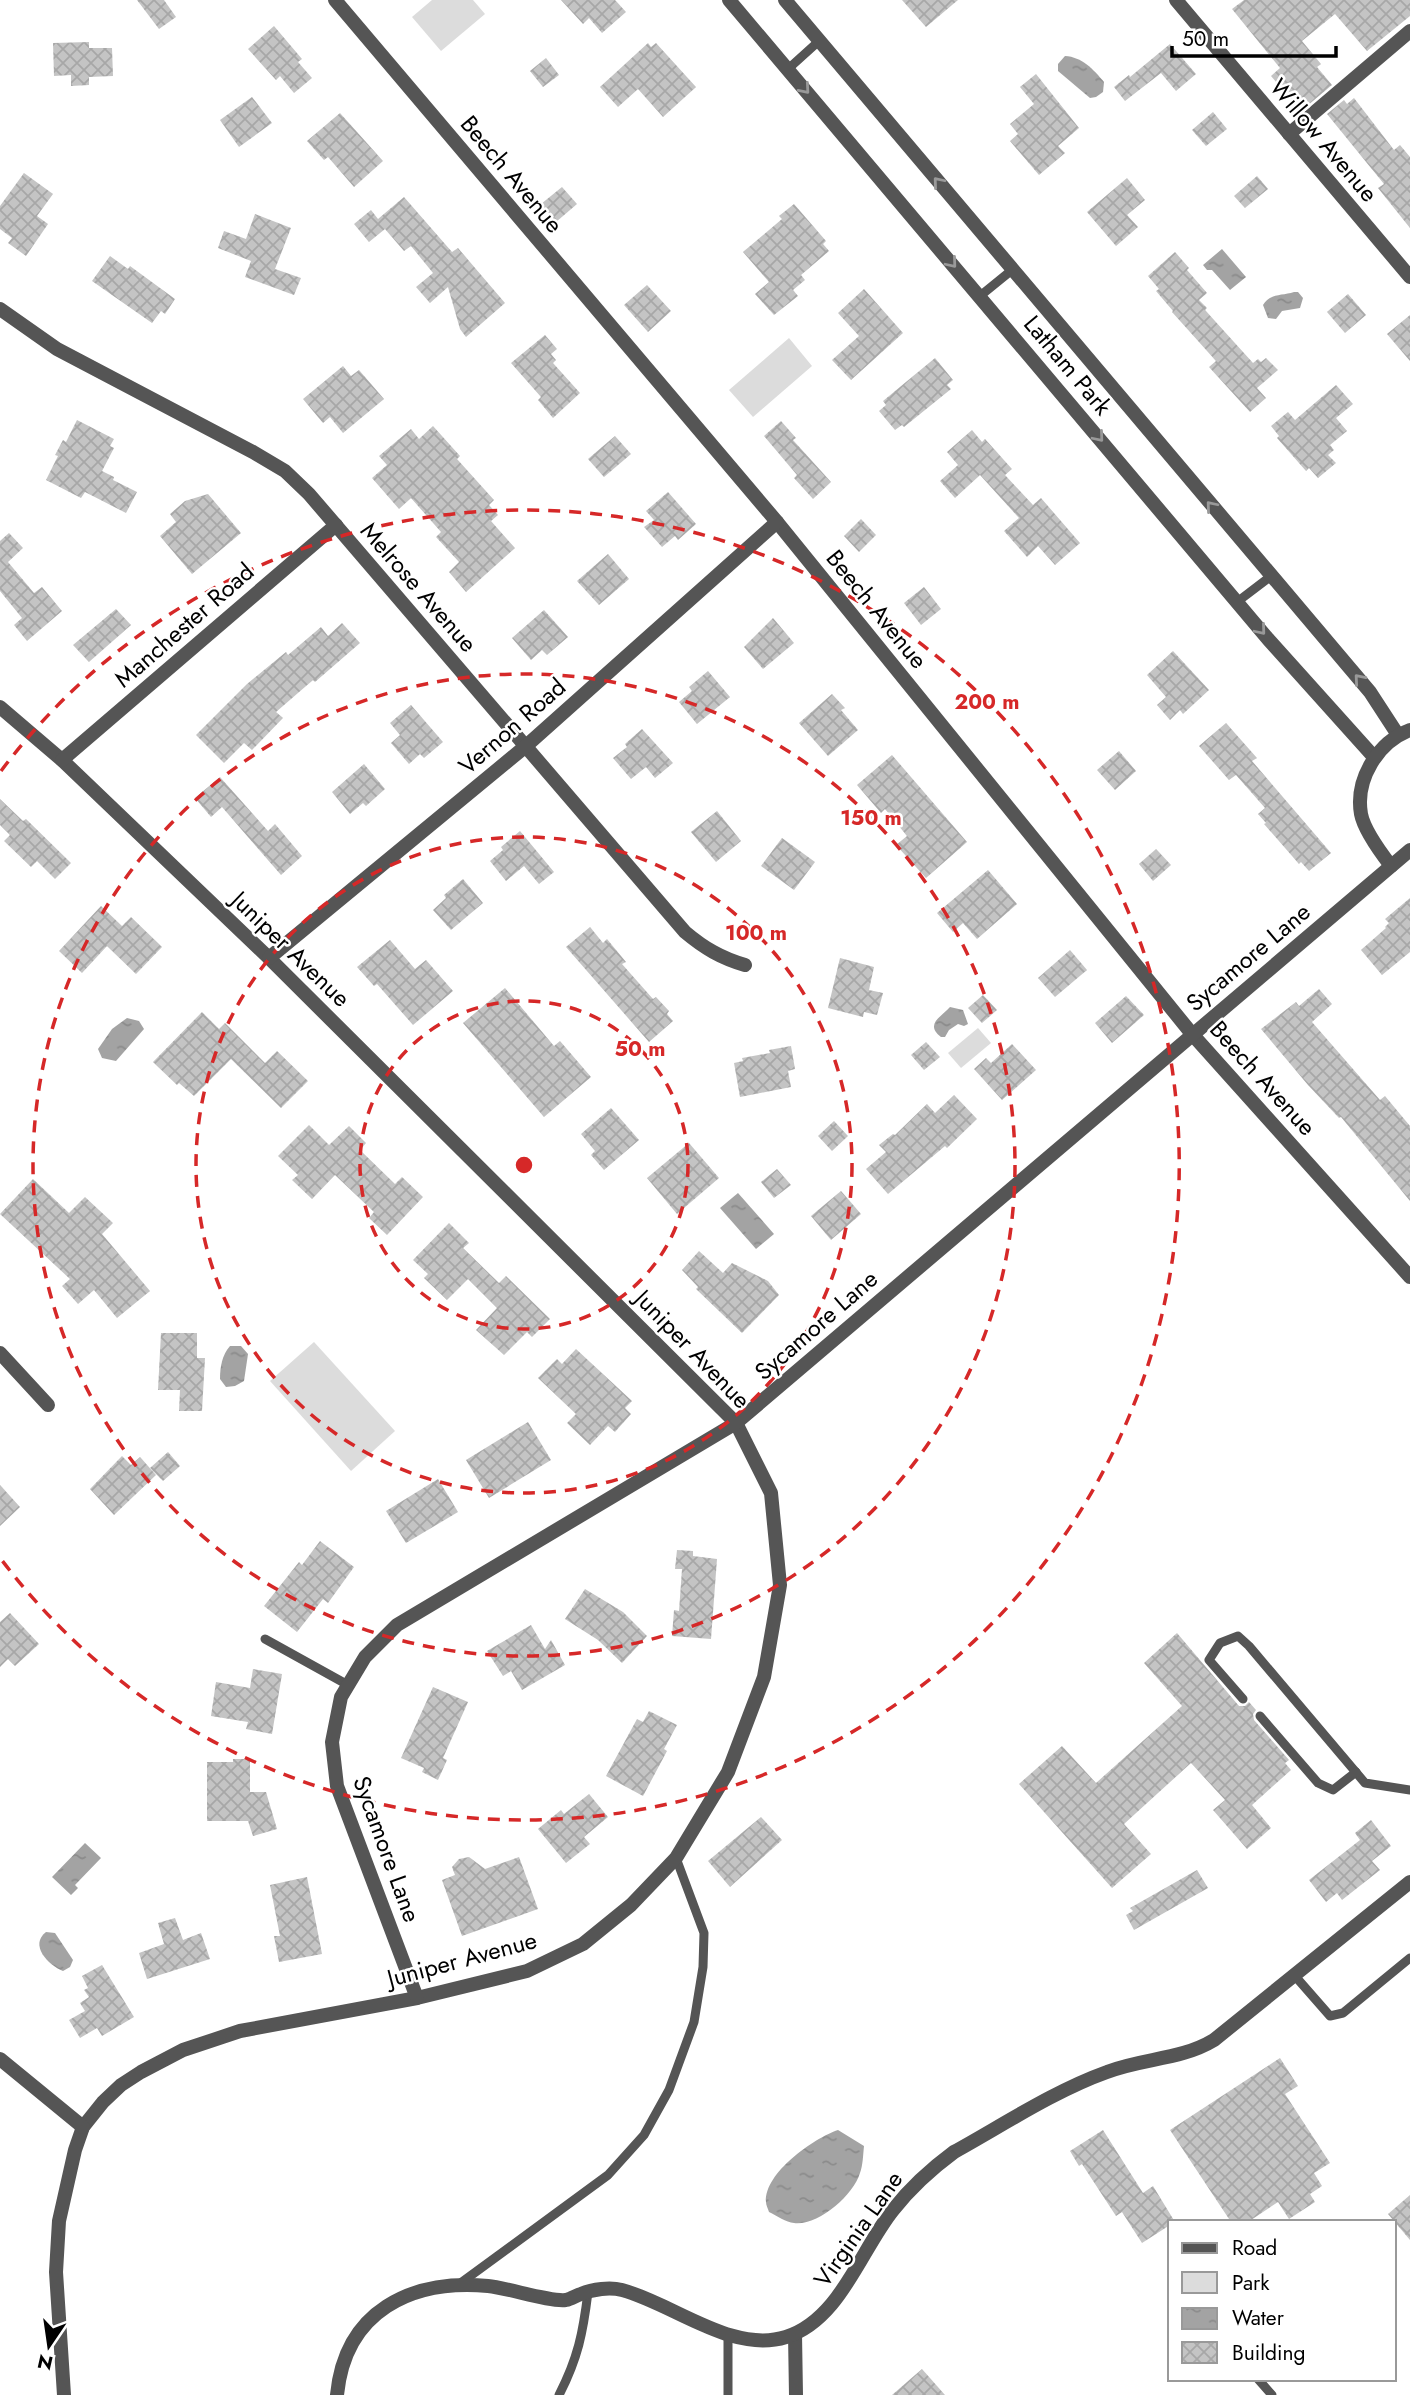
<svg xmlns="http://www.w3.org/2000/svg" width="1410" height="2395" viewBox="0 0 1410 2395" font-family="Jost,sans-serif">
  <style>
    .green { fill: #dcdcdc }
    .water { fill: url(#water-ripples) }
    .building { fill: url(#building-cross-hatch) }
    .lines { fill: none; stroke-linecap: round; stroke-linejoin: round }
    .lane { stroke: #555; stroke-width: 9 }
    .street { stroke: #555; stroke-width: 14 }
    .oneway { stroke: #999 }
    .ring { fill: none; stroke: #d62828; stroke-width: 3.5; stroke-dasharray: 12 9 }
    .labels { text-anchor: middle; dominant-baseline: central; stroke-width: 5; stroke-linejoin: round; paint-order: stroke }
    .street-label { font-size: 24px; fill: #000; stroke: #fff }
    .centre { fill: #d62828; stroke: #fff; stroke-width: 3.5 }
    .ring-label { font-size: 21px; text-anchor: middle; font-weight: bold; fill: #d62828; stroke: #fff; stroke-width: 5; stroke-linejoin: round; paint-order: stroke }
  </style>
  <defs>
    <pattern id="water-ripples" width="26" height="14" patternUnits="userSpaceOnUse" patternTransform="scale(1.75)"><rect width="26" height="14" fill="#a3a3a3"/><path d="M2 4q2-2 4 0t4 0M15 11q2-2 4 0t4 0" fill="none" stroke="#8b8b8b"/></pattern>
    <pattern id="building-cross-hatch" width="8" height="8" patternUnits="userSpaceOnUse" patternTransform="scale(1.75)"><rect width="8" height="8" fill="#c4c4c4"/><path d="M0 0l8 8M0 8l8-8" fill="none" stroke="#a7a7a7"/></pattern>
  </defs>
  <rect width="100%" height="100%" fill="#fff"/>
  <g class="green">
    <polygon points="432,0 473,0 485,14 441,51 412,17"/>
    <polygon points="789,338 812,366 753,417 729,390"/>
    <polygon points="978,1028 991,1043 961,1068 948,1053"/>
    <polygon points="314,1342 395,1431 351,1471 270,1381"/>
  </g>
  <g class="water">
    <path d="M 1065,56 C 1082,57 1093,69 1104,82 L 1103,92 L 1096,97 L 1090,98 L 1058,71 L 1058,64 Z"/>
    <polygon points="1222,249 1246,277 1230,290 1212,270 1207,270 1203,265"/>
    <path d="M 1294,292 L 1298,292 L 1303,298 L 1300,308 L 1282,311 L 1276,319 L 1268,318 L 1263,305 C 1270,293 1282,296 1294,292 Z"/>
    <path d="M 950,1007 L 963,1010 L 968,1024 L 964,1026 L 958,1024 L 949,1030 L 945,1037 L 941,1037 C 925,1024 940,1018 950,1007 Z"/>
    <polygon points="127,1018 139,1021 144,1029 116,1061 102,1058 98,1049 112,1029"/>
    <polygon points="738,1193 774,1234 756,1249 720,1208"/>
    <path d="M 230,1346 L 241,1346 L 248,1354 L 244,1381 L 235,1386 L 226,1387 L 220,1379 C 220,1367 222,1355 230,1346 Z"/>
    <polygon points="85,1843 101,1858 75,1885 78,1888 71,1895 52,1877"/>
    <path d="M 46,1932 L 55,1933 L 73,1960 L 70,1967 L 63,1971 C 48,1965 29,1945 46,1932 Z"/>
    <path d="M 838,2130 L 864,2146 C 863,2155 863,2165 860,2173 C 853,2196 818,2226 794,2223 C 786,2222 777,2216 769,2212 C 768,2209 766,2205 766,2202 C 764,2173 814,2138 838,2130 Z"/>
  </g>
  <g class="building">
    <polygon points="137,0 164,0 176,17 159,29"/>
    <polygon points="561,0 615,0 626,12 602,33 589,18 583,24"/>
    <polygon points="902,0 958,0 926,27"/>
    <polygon points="1244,0 1410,0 1410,16 1367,51 1335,14 1302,41 1321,64 1317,67 1332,85 1301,111 1271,76 1280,68 1232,9"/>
    <polygon points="274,26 302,59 298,62 312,78 294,93 280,76 276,80 248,49"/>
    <polygon points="89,42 89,48 112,48 113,76 89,77 89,85 71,86 71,75 54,76 53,43"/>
    <polygon points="648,43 651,47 656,43 696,87 663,117 638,89 618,107 600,87"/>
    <polygon points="1170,44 1196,74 1176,91 1161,73 1125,101 1114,87 1129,75 1130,77"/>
    <polygon points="546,58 559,75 543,87 530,71"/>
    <polygon points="1036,74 1079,128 1058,146 1065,153 1039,175 1010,141 1018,134 1010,124 1034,104 1020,87"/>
    <polygon points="252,97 272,123 239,147 220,120"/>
    <polygon points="1354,98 1394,150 1400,145 1410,157 1410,228 1378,188 1384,184 1327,114 1344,100 1347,104"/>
    <polygon points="1213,112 1227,129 1206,146 1192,130"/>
    <polygon points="340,113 383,161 354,187 328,157 324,160 307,141"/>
    <polygon points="24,173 53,194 37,216 48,224 26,256 8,243 12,238 0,229 0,206"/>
    <polygon points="1257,176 1268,189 1245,208 1234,196"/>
    <polygon points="1127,178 1145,200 1127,215 1138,227 1116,246 1087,212"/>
    <polygon points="562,187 577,204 556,222 541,204"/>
    <polygon points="404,197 452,252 458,248 505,303 466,337 460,329 448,287 430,303 416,287 433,273 411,246 404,251 385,229 369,242 354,224 371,210 378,219"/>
    <polygon points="794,204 826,241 823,244 829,251 801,275 805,280 793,290 798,296 774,315 755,294 769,282 743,252 782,219 779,216"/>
    <polygon points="255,214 291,228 275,269 301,278 294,295 245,277 251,261 218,248 224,231 246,239"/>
    <polygon points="1175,252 1189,268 1187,270 1207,293 1199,300 1207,308 1205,310 1253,363 1258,359 1261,362 1266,358 1278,370 1257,388 1266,398 1250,412 1209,367 1216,361 1172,312 1173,311 1156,291 1159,289 1148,276"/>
    <polygon points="110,256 128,269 130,266 175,299 165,314 161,311 152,323 92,281"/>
    <polygon points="647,285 671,311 648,332 624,305"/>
    <polygon points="864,289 903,333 851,380 832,360 859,336 838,313"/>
    <polygon points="1348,294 1366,315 1345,333 1327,312"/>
    <polygon points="1410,315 1410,361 1387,334"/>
    <polygon points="545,335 557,349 551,354 556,360 553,363 580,393 553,418 538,400 541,397 511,363"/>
    <polygon points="935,358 953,380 947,385 951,389 904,427 902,425 895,430 879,411 886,405 883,401"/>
    <polygon points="343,366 351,376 359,370 384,399 343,433 330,417 323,423 303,399"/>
    <polygon points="1336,385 1353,404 1336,418 1347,431 1330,445 1334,450 1328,455 1336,463 1318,478 1309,468 1306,471 1277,438 1279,436 1271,426 1288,412 1295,420"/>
    <polygon points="77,420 114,439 110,446 114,448 102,471 114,477 113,480 137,492 126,513 85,492 81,498 46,480 58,456 55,455 63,440 66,442"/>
    <polygon points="781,421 796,438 793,440 831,482 813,499 794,478 797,475 764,436"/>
    <polygon points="433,426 460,456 457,459 494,500 489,505 498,515 491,521 515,548 466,592 449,572 459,562 436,537 441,532 411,498 399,509 372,478 387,465 379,456 411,429 419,439"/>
    <polygon points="972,430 982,442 985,439 1012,469 1005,475 1033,505 1041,498 1080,543 1055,565 1038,546 1027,557 1004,531 1019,518 980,475 955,498 940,481 958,465 947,452"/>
    <polygon points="615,436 631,454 604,477 588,459"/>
    <polygon points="668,492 696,524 678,540 675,536 662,547 644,527 654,520 646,511"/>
    <polygon points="208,494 241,533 192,574 160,536 176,522 170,514 185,501"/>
    <polygon points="861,519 876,535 859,552 844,536"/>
    <polygon points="9,533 23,548 8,562 34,593 42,587 62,611 27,641 14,625 22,618 0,591 0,541"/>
    <polygon points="608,554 629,579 599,605 577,581"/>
    <polygon points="924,587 941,609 921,625 904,603"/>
    <polygon points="116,609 131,625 89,662 73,645"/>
    <polygon points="544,610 568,637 547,655 542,650 531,660 512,638"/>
    <polygon points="773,618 794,643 763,669 744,647"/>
    <polygon points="342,623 360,643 315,682 313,680 276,712 283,718 252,750 244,743 224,763 196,735 247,684 286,652 288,655 321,627 328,636"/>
    <polygon points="1173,651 1209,690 1183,714 1180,710 1170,720 1157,705 1166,697 1147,675"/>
    <polygon points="708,671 730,697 697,724 679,702 692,691 689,687"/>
    <polygon points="832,694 845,708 841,710 858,730 828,756 799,723"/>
    <polygon points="411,705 443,742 424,758 420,754 409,764 391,743 400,735 390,723"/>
    <polygon points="1226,723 1257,758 1252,761 1331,853 1309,871 1301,862 1299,864 1264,824 1266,823 1258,814 1265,808 1236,775 1229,780 1199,746"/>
    <polygon points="642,729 673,763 655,778 646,767 631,779 613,758 627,747 625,744"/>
    <polygon points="1119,751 1136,771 1115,790 1097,770"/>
    <polygon points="892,755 967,842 926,878 896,845 907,836 885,809 881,813 857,785"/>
    <polygon points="364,764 385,789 366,806 363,803 350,814 332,792"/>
    <polygon points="220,777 268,831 275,824 302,856 281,875 222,807 211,817 195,798"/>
    <polygon points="0,799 23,821 26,819 71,863 55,879 37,861 31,867 4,841 10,835 0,825"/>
    <polygon points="717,811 741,841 716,862 691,832"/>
    <polygon points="520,831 554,872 539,884 524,866 506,881 490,861 503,850 501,847"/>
    <polygon points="782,838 815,862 794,890 761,866"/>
    <polygon points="1156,849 1171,865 1153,881 1139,864"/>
    <polygon points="988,870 1017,904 977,939 963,923 953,932 937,913"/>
    <polygon points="463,879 483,903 451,930 433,910 446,898 444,895"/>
    <polygon points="1410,898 1410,952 1382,975 1361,950 1386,928 1385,927 1389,923 1385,919"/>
    <polygon points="101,906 122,926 131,917 162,947 136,974 107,946 82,973 59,951"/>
    <polygon points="590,927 603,943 607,939 626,962 622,964 653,999 656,997 669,1011 667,1014 673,1021 649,1042 566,947"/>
    <polygon points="390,940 415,969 426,960 453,991 413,1025 377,984 374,986 357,967"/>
    <polygon points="1070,950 1087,970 1055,997 1038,978"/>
    <polygon points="840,958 874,967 869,990 883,993 877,1015 864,1012 863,1017 828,1008"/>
    <polygon points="505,988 554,1046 560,1041 591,1077 544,1117 463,1023"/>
    <polygon points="1319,989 1332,1004 1312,1022 1380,1100 1385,1096 1410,1126 1410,1201 1341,1117 1339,1118 1308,1085 1261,1029 1296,1002 1299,1006"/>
    <polygon points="983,995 997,1010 982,1023 968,1008"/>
    <polygon points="1126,996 1144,1015 1112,1043 1095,1023"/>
    <polygon points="202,1012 219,1029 225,1023 265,1063 277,1051 308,1081 281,1108 231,1059 194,1096 179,1083 177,1085 153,1062"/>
    <polygon points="926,1042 940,1057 924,1070 911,1055"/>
    <polygon points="1012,1044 1036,1070 1002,1100 974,1069 986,1058 991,1063"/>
    <polygon points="791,1046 795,1069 788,1071 791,1087 740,1097 734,1063 743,1061 742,1058 770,1053 769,1050"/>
    <polygon points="954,1095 977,1119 947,1148 945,1146 888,1194 866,1169 886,1152 879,1145 893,1134 895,1135 927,1104 935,1113"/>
    <polygon points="611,1108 639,1140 604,1170 591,1155 595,1151 581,1134"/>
    <polygon points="834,1121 848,1136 832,1151 818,1136"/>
    <polygon points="309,1125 329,1145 349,1126 366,1143 360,1150 395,1184 402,1177 423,1197 387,1235 369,1218 374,1212 335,1175 312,1199 292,1180 298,1175 278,1156"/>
    <polygon points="689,1143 719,1178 677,1214 647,1178"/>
    <polygon points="777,1169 791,1185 774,1198 761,1182"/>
    <polygon points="33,1179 69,1213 85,1197 113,1223 102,1234 150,1291 117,1318 94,1290 78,1304 62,1286 70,1279 0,1214"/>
    <polygon points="841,1191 861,1214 831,1240 811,1216"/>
    <polygon points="449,1223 469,1243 463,1248 499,1283 506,1276 550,1319 532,1337 527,1332 504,1355 476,1330 497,1308 468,1279 447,1300 424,1278 428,1274 413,1260"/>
    <polygon points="699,1251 723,1273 732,1263 768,1281 779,1295 742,1333 696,1289 698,1287 682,1270"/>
    <polygon points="161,1333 197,1333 197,1358 205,1358 202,1411 179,1411 180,1390 158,1390"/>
    <polygon points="576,1349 632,1401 625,1408 631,1414 615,1432 608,1426 590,1445 567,1423 576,1414 538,1378 557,1359 562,1364"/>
    <polygon points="528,1422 551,1460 489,1498 466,1460"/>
    <polygon points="168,1452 180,1466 163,1481 150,1468"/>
    <polygon points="122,1456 131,1465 140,1457 156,1475 114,1515 90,1489"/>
    <polygon points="438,1479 458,1512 406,1543 386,1511"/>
    <polygon points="0,1485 20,1507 0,1526"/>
    <polygon points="320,1541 354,1567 328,1603 323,1599 297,1632 264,1606 299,1562 302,1565"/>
    <polygon points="677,1550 693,1551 693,1556 717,1559 711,1639 672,1636 674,1610 679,1611 682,1569 675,1569"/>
    <polygon points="585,1589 623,1612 647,1636 622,1663 598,1640 565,1619"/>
    <polygon points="10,1613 39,1644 15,1666 8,1659 0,1667 0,1622"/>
    <polygon points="531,1625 545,1649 551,1640 565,1665 522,1690 511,1671 503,1676 487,1651"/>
    <polygon points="1177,1633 1239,1706 1245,1706 1249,1702 1256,1710 1253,1714 1254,1720 1289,1760 1285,1763 1291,1770 1252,1805 1271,1828 1247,1849 1213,1810 1225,1800 1191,1763 1124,1824 1151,1854 1112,1888 1019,1784 1062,1746 1096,1783 1182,1706 1144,1663"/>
    <polygon points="253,1669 282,1674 272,1734 246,1729 248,1722 211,1716 216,1682 250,1688"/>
    <polygon points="433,1687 468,1702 443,1758 447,1760 438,1780 422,1772 424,1768 401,1758"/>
    <polygon points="649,1711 677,1725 664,1749 667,1751 643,1796 606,1776 637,1719 643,1722"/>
    <polygon points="233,1759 250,1759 250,1792 266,1792 277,1829 253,1836 248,1821 207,1821 207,1762 233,1762"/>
    <polygon points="589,1794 608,1817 584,1837 590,1844 566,1863 538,1829 561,1810 564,1814"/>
    <polygon points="761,1817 782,1840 730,1887 708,1861"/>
    <polygon points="1371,1820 1391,1846 1372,1861 1380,1870 1342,1900 1337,1893 1326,1902 1309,1880 1360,1840 1355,1833"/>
    <polygon points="469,1857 485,1869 519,1857 538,1909 462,1936 442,1880 455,1875 452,1867 459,1859"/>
    <polygon points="1197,1870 1208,1888 1134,1930 1126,1915 1133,1911 1130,1908"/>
    <polygon points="307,1877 322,1954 279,1962 274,1936 280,1936 270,1885"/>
    <polygon points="175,1918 183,1940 201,1933 210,1959 147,1979 139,1953 164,1944 158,1923"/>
    <polygon points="102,1965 134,2017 102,2036 97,2028 80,2038 69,2020 85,2011 80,2003 89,1997 84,1990 88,1988 82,1976"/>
    <polygon points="1280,2058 1298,2086 1285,2094 1330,2163 1314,2173 1322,2186 1310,2194 1315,2202 1289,2219 1278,2202 1248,2222 1231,2222 1170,2130"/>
    <polygon points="1103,2130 1143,2193 1153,2186 1175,2222 1170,2222 1170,2225 1142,2243 1122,2212 1116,2216 1082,2164 1079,2166 1070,2151"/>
    <polygon points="1410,2195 1410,2240 1388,2214"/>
    <polygon points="922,2369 945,2395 892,2395"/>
  </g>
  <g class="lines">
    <g class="lane">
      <polyline points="788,69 819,41"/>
      <polyline points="980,296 1012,270"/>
      <polyline points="1237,602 1271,576"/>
      <polyline points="265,1639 348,1685"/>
      <polyline points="1243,1699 1209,1660 1220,1643 1238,1636 1249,1646 1365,1783 1410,1790"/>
      <polyline points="1260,1716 1318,1783 1333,1790 1356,1772"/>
      <polyline points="1295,1976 1330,2016 1343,2013 1410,1958"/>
      <polyline points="458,2285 608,2175 644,2135 669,2090 694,2022 703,1967 704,1933 676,1858"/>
      <polyline points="1258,2379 1272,2395"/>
      <path d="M 559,2395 C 578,2358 583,2333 588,2292"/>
      <polyline points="728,2395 728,2334"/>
    </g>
    <g class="street">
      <polyline points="335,0 777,522 1192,1034 1410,1277"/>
      <polyline points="729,0 1268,639 1374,757"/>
      <polyline points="785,0 1370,692 1398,735"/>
      <polyline points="1176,0 1410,277"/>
      <polyline points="1289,134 1410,31"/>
      <path d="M 0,309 L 57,349 L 253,452 L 285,471 L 309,494 L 685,932 C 704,948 721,958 745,965"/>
      <polyline points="0,707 62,760 269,958 736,1423 771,1493 780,1585 764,1677 728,1772 676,1858 631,1905 583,1944 527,1971 417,1998 240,2031 183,2050 141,2072 121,2085 103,2102 83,2127 75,2150 59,2221 56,2272 64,2395"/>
      <polyline points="62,760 336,525"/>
      <path d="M 1391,866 C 1381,853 1364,830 1361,814 C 1355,779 1378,742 1410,730"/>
      <polyline points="269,958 526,746 777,522"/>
      <polyline points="0,1353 48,1405"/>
      <polyline points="417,1998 337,1786 332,1742 341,1697 365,1657 397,1625 736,1423 1410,850"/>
      <polyline points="0,2059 83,2127"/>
      <polyline points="795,2334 796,2395"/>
      <path d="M 337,2395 C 345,2311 411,2279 488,2286 C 509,2288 549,2302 566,2300 C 571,2299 577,2295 581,2294 C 593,2289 610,2287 622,2290 C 674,2304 732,2354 786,2337 C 840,2320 860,2251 893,2210 C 911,2187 931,2169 954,2152 C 1003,2125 1054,2091 1107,2072 C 1143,2058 1181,2060 1214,2040 L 1410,1882"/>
    </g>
  </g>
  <defs><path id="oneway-chevron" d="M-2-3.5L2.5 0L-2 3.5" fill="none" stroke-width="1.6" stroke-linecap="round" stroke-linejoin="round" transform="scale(1.75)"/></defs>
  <g class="oneway">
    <use href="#oneway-chevron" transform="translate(805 89) rotate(49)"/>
    <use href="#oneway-chevron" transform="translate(938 182) rotate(-130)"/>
    <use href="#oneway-chevron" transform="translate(952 263) rotate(50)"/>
    <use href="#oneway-chevron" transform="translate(1099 437) rotate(50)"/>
    <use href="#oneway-chevron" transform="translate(1211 506) rotate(-130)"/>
    <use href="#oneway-chevron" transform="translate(1261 630) rotate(50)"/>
    <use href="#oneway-chevron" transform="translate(1359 679) rotate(-131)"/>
  </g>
  <g class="ring">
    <circle cx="524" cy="1165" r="164"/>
    <circle cx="524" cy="1165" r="328"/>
    <circle cx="524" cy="1165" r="491"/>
    <path d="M1 771A655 655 0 1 1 1 1559"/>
  </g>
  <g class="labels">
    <g class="street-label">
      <text transform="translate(1324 140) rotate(50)">Willow Avenue</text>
      <text transform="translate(512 174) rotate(50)">Beech Avenue</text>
      <text transform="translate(1068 365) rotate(50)">Latham Park</text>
      <text transform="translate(419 587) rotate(49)">Melrose Avenue</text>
      <text transform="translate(877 609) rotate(51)">Beech Avenue</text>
      <text transform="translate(184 625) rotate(-41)">Manchester Road</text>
      <text transform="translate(512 726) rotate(-41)">Vernon Road</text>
      <text transform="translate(291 949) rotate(44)">Juniper Avenue</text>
      <text transform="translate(1248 957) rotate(-40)">Sycamore Lane</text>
      <text transform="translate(1263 1078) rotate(48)">Beech Avenue</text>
      <text transform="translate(816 1325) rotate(-41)">Sycamore Lane</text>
      <text transform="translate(693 1349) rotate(46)">Juniper Avenue</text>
      <text transform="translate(387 1849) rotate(70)">Sycamore Lane</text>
      <text transform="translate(462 1959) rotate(-15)">Juniper Avenue</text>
      <text transform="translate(858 2229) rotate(-55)">Virginia Lane</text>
    </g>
  </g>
  <circle cx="524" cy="1165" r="10" class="centre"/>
  <g class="ring-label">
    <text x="987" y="709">200 m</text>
    <text x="871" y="825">150 m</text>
    <text x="756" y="940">100 m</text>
    <text x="640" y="1056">50 m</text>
  </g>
  <rect x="1168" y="2220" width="228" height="161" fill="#ffffff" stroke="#999999" stroke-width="2"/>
  <rect x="1182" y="2243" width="35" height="10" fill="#555555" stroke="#999999" stroke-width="2"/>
  <text x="1232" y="2255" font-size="21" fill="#000000">Road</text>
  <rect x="1182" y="2272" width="35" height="21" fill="#dcdcdc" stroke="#999999" stroke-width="2"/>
  <text x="1232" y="2290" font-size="21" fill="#000000">Park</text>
  <rect x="1182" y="2308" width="35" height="21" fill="url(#water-ripples)" stroke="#999999" stroke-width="2"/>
  <text x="1232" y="2325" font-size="21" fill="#000000">Water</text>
  <rect x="1182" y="2342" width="35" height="21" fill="url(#building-cross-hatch)" stroke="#999999" stroke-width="2"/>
  <text x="1232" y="2360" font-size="21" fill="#000000">Building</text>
  <g transform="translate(49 2346) rotate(193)" stroke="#ffffff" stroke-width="5" paint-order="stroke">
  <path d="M0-5L12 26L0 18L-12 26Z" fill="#000000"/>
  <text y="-10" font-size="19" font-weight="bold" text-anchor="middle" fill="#000000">N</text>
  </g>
  <path d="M1172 46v10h164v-10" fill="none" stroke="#000000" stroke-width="3.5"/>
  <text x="1182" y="46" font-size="21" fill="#000000" stroke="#ffffff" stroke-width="5" paint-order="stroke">50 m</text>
</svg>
